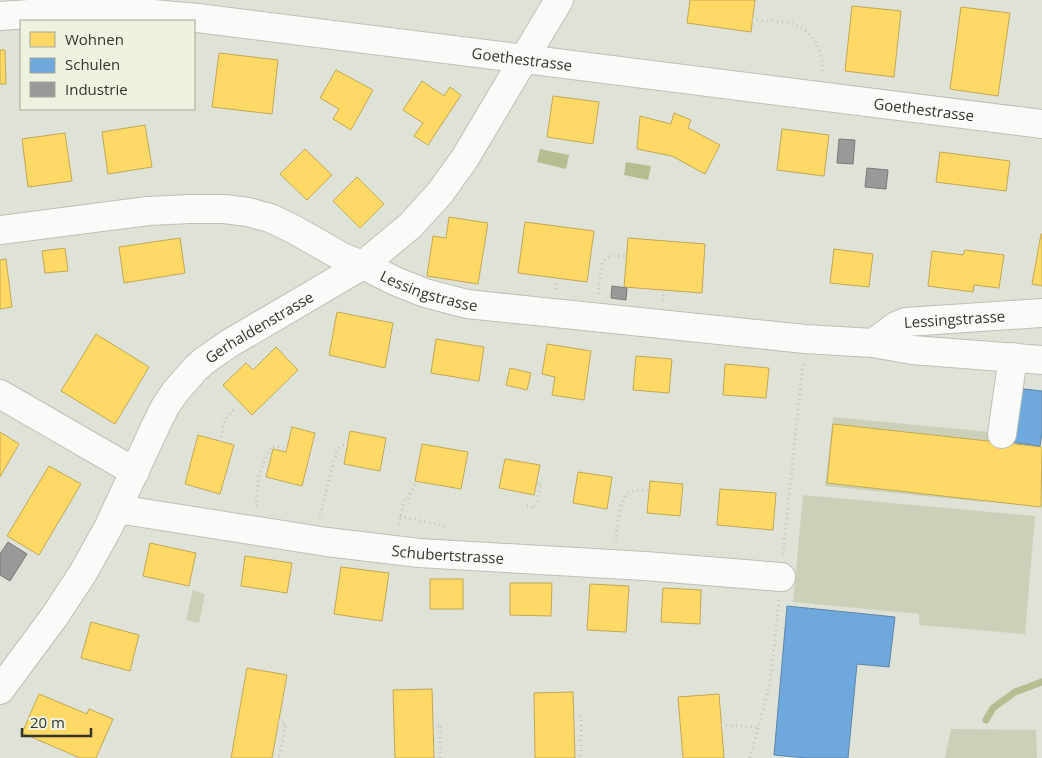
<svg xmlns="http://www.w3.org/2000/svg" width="1042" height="758" viewBox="0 0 1042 758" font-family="'Open Sans',sans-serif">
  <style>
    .green { fill: #cbd1b8 }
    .water { fill: #b4be90 }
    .homes { fill: #ffd966; stroke: #c2a855 }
    .schools { fill: #6fa8dc; stroke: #5d86a8 }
    .industry { fill: #999; stroke: #7a7b79 }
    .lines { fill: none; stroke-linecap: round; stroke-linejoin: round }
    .stream { stroke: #b4be90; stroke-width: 7 }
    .minor-casing { stroke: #bdc0b7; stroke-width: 30 }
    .path { stroke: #c3c4c0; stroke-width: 3; stroke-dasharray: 1 4; stroke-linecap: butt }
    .minor { stroke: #fafbf9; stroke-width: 28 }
    .labels { text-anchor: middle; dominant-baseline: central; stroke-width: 5; stroke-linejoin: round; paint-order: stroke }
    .street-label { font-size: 15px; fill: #33352e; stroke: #eef3e0 }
  </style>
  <rect width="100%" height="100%" fill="#dfe2d7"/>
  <g class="green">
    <polygon points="833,417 990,432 983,502 825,486"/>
    <polygon points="803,495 1035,516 1025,634 919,625 919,614 793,602"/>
    <polygon points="193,590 205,594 199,623 186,620"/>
    <polygon points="951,729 1036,730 1037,758 945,758"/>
  </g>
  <g class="water">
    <polygon points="540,149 569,155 566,169 537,162"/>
    <polygon points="626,162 651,166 648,180 624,175"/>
  </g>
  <g class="homes">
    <polygon points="690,0 755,0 751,32 687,23"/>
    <polygon points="852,6 901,11 894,77 845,71"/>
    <polygon points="961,7 1010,13 998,96 950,89"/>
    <polygon points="0,50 5,50 6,84 0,84"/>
    <polygon points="219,53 278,60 272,114 212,107"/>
    <polygon points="336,70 373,90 351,130 333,119 339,109 320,98"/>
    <polygon points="422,81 444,96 450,87 461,95 428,145 414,136 423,123 403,110"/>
    <polygon points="553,96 599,102 593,144 547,137"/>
    <polygon points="674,113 691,120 688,128 720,145 705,174 672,156 637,149 640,116 671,124"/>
    <polygon points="145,125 152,167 108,174 102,132"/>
    <polygon points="782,129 829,135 824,176 777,170"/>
    <polygon points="65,133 72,181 28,187 22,139"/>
    <polygon points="305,149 332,175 307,200 280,174"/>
    <polygon points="940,152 1010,161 1006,191 936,182"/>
    <polygon points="357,177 384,204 360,228 333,201"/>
    <polygon points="449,217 488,223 478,284 427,276 433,236 446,238"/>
    <polygon points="525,222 594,231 587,282 518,273"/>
    <polygon points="1041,234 1042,234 1042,286 1032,284"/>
    <polygon points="180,238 185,273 124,283 119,247"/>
    <polygon points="628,238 705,244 702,293 624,287"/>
    <polygon points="65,248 68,271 45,273 42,251"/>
    <polygon points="834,249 873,254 869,287 830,283"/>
    <polygon points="965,250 1004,255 999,288 974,285 973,292 928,286 932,251 963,255"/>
    <polygon points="6,259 12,307 0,309 0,260"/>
    <polygon points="337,312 393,323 385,368 329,355"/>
    <polygon points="96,334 149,367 115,424 61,391"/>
    <polygon points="436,339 484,347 479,381 431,373"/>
    <polygon points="547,344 591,351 584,400 552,395 555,377 542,374"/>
    <polygon points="276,347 298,370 252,415 223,385 246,363 253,370"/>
    <polygon points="636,356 672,359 669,393 633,390"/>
    <polygon points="725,364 769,368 766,398 723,395"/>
    <polygon points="510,368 531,373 527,390 506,385"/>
    <polygon points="833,424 1042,447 1041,507 827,483"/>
    <polygon points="292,427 315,433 302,486 266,477 273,449 286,452"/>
    <polygon points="350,431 386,438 380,471 344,464"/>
    <polygon points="0,432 19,444 0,477"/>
    <polygon points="198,435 234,445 220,494 185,484"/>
    <polygon points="422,444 468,452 461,489 415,481"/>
    <polygon points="505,459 540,465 534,495 499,488"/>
    <polygon points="49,466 81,484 39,555 7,536"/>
    <polygon points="578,472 612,477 607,509 573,503"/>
    <polygon points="650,481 683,484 680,516 647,513"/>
    <polygon points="720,489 776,493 773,530 717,525"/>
    <polygon points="150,543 196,553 189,586 143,576"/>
    <polygon points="245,556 292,563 287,593 241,586"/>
    <polygon points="341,567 389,573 382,621 334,614"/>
    <rect x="430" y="579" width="33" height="30"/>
    <polygon points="510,583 552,583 551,616 510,615"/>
    <polygon points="590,584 629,586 626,632 587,630"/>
    <polygon points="663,588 701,590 700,624 661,622"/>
    <polygon points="91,622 139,635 130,671 81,658"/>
    <polygon points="247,668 287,675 272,758 231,758"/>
    <polygon points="432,689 434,758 395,758 393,690"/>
    <polygon points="573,692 575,758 535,758 534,693"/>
    <polygon points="39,694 87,714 89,709 113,719 96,758 80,758 22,733"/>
    <polygon points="719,694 724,758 683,758 678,697"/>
  </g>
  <g class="schools">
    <polygon points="1015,388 1042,391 1042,432 1040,446 1010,442"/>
    <polygon points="787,606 895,617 889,667 857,664 848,758 807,758 774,755"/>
  </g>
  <g class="industry">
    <polygon points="839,139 855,140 853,164 837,163"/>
    <polygon points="867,168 888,170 886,189 865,187"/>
    <polygon points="612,286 627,288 626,300 611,298"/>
    <polygon points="8,542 27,554 10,581 0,575 0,554"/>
  </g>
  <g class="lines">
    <polyline class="stream" points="986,720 993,708 1015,692 1042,682"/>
    <defs>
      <g id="minor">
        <path id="s1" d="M 0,16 L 58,12 L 130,12 L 198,18 L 1042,124"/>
        <path id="s2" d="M 0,230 L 148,211 L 190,209 L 224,209 L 248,212 L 270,218 L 293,229 L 344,258 L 363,265 L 395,281 L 425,293 L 467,304 L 805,339 L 873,343 L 896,326 L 906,322 L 1042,313"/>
        <polyline points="873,343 912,350 1042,360"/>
        <polyline points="0,394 135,472"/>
        <polyline points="1002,434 1013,357"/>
        <path id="s3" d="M 117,509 L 327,542 L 419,553 L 645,566 L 781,577"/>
        <path id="s4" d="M 0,690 L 54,617 L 83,573 L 108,528 L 157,423 L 165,407 L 175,392 L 195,369 L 204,361 L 230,343 L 363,265 L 411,225 L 440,193 L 465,158 L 559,0"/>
      </g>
    </defs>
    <use href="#minor" class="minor-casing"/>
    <g class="path">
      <path d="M 752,20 C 766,21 782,20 795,25 C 815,32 824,53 822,73"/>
      <polyline points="555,289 556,278"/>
      <path d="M 598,294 L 602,263 C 609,254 616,256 626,256"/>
      <polyline points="663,301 664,291"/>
      <polyline points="220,442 225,419 234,409"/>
      <polyline points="257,506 256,505 259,474 271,446 287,448"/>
      <polyline points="527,506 535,508 541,484 537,483"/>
      <polyline points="320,515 337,449 339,447 344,445 347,446"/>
      <polyline points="400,516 445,526"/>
      <polyline points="399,525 404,499 408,498 415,484"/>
      <path d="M 616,541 C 617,530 619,502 627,494 C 632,489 642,490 650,491"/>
      <polyline points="783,554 803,364"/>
      <polyline points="574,717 581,717 581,758"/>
      <polyline points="278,722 286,724 279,758"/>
      <polyline points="433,724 440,724 440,758"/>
      <polyline points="721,725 758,727"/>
      <polyline points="750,758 770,683 779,600"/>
    </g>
    <use href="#minor" class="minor"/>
  </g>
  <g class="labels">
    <g class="street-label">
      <text stroke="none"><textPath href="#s1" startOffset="525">Goethestrasse</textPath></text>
      <text stroke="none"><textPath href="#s1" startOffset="930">Goethestrasse</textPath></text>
      <text stroke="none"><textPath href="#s2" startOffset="448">Lessingstrasse</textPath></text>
      <text stroke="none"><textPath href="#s2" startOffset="984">Lessingstrasse</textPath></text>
      <text stroke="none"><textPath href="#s4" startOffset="454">Gerhaldenstrasse</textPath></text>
      <text stroke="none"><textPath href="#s3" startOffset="334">Schubertstrasse</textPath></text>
    </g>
  </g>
  <rect x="20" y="20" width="175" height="90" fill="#eef3e0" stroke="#a3a799"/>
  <rect x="30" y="32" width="25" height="15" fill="#ffd966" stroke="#a3a799"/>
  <text x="65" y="45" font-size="15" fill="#33352e">Wohnen</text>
  <rect x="30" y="58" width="25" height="15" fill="#6fa8dc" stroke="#a3a799"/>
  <text x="65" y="70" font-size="15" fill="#33352e">Schulen</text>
  <rect x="30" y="82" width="25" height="15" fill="#999999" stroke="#a3a799"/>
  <text x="65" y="95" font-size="15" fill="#33352e">Industrie</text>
  <path d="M22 728v8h69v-8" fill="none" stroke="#33352e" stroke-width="2.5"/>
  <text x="30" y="728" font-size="15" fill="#33352e" stroke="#eef3e0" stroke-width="4" paint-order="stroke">20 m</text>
</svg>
